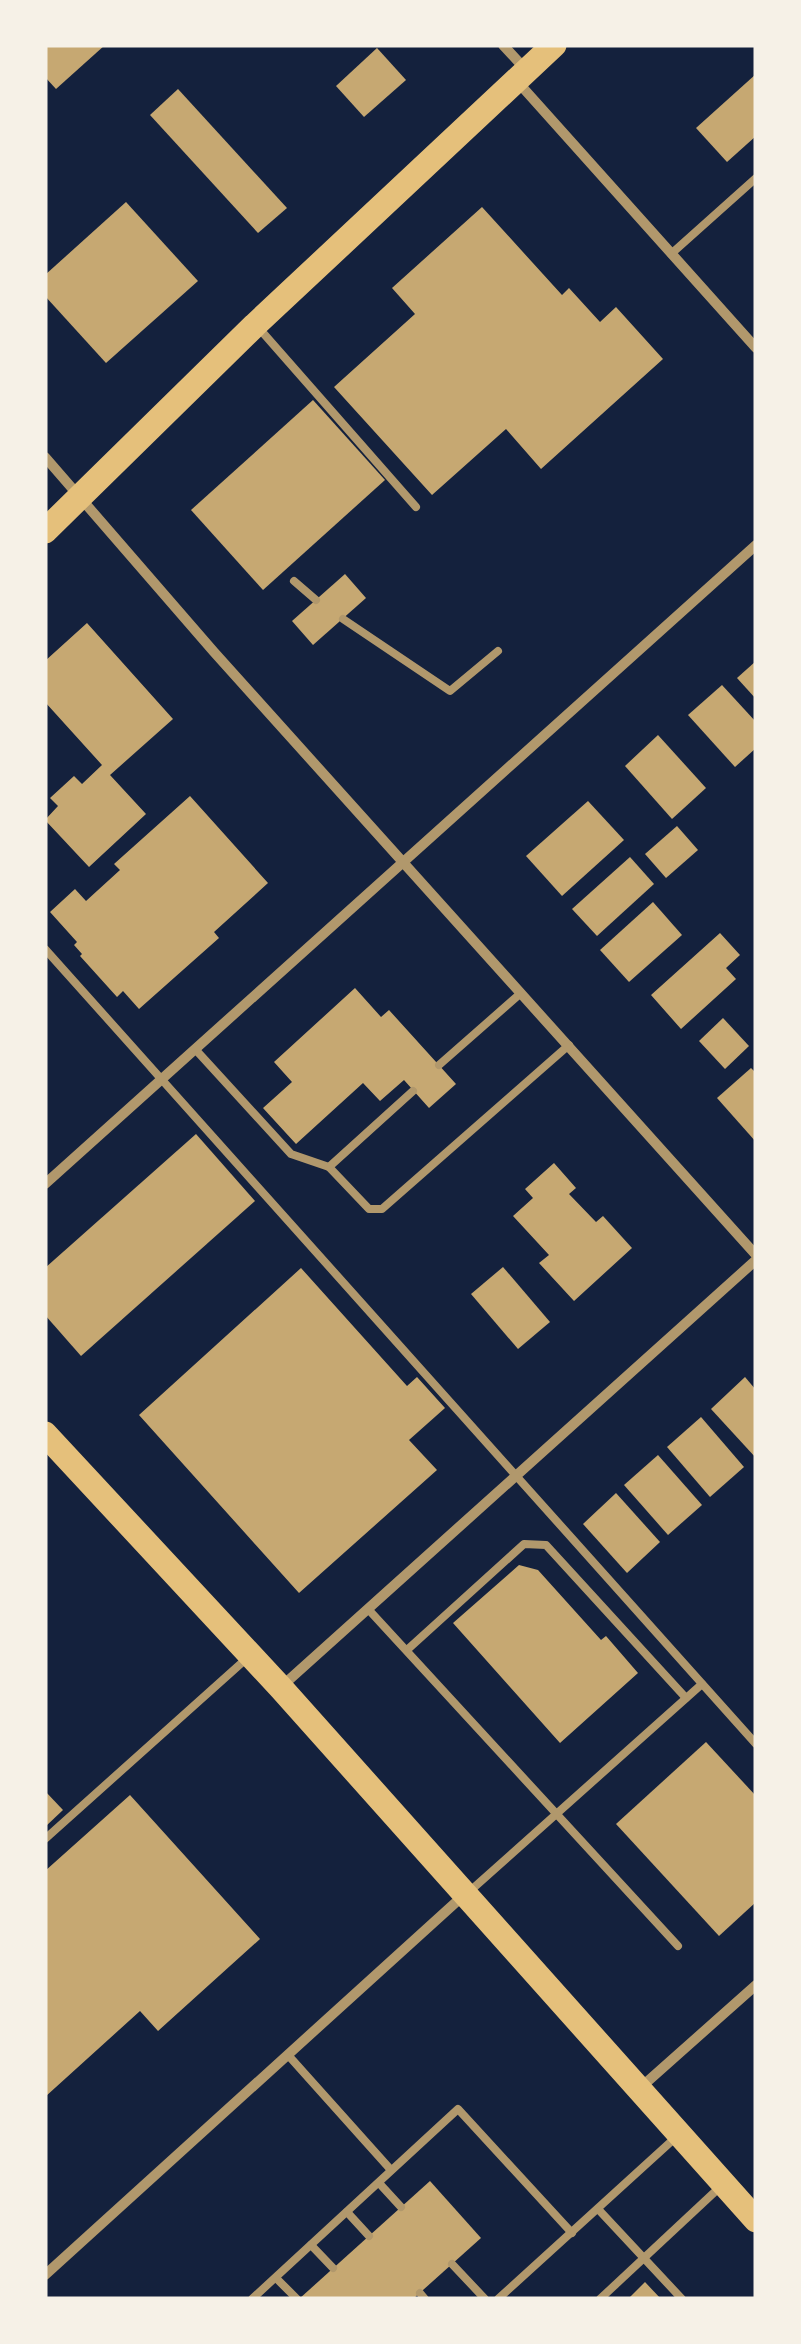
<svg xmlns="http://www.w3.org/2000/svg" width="801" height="2344" viewBox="0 0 801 2344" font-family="'Source Sans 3',sans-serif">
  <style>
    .building { fill: #c6a872 }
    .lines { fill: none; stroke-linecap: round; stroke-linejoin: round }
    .service { stroke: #b1986c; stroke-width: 8 }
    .minor { stroke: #b1986c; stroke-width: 10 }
    .primary { stroke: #e5c07b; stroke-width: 25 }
  </style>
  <rect width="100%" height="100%" fill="#14213d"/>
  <g class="building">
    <polygon points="45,45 105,45 56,89 45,77"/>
    <polygon points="377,48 406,80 364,117 336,86"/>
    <polygon points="756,74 756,136 727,162 696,128"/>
    <polygon points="178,89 287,208 258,233 150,115"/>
    <polygon points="126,202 198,281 106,363 45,296 45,275"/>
    <polygon points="482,207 562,295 569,288 600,322 616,307 663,359 541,469 506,429 432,495 334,387 415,314 392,288"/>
    <polygon points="313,400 385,480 263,590 191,510"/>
    <polygon points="345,574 366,598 313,645 292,621"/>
    <polygon points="87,623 173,719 110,775 146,814 89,867 45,820 58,806 50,798 74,776 82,784 102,765 45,702 45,661"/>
    <polygon points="756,661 756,699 737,678"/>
    <polygon points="722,685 756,722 756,748 735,767 688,715"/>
    <polygon points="658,735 706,788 672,819 625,766"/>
    <polygon points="190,796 268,883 214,932 219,938 139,1009 123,991 117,997 80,956 82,954 74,945 77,942 50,912 75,889 86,901 120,870 114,864"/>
    <polygon points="588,801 624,840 562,896 526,856"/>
    <polygon points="677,826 698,850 666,878 645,854"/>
    <polygon points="630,857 654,884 597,936 572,909"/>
    <polygon points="653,902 682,935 629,982 600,950"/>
    <polygon points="720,933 740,955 726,968 736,979 681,1029 651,995"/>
    <polygon points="355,988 381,1017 389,1010 456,1084 429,1108 404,1080 380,1101 363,1083 296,1144 263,1108 292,1082 274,1062"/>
    <polygon points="723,1018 749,1046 725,1069 699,1041"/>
    <polygon points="751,1068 756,1073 756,1142 717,1098"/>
    <polygon points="196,1134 255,1201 81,1356 45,1315 45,1268"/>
    <polygon points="554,1163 576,1188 569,1194 596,1222 603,1216 632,1248 574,1301 539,1263 549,1255 513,1216 533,1198 525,1189"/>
    <polygon points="503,1267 550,1322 518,1349 471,1294"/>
    <polygon points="301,1268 407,1386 417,1377 445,1408 409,1440 437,1470 299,1593 139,1415"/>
    <polygon points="745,1377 756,1390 756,1458 711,1409"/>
    <polygon points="701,1417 744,1467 710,1497 667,1447"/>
    <polygon points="658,1455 702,1505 668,1535 624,1485"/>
    <polygon points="616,1493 660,1542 627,1573 583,1524"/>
    <polygon points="519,1565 538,1570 601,1640 606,1636 638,1673 560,1743 453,1623"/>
    <polygon points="706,1742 756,1796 756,1902 719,1936 616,1824"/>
    <polygon points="45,1791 63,1810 45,1827"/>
    <polygon points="130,1795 260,1939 158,2031 140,2011 45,2097 45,1871"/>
    <polygon points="430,2181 481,2238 413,2299 299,2299"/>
    <polygon points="645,2282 661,2299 628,2299"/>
  </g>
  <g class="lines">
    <g class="service">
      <polyline points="671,254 756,178"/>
      <polyline points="257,326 416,507"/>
      <polyline points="294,581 316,600"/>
      <polyline points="343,619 450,691 498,651"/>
      <polyline points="45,949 756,1744"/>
      <polyline points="195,1049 291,1154 329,1167 369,1209 382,1209 569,1045"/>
      <polyline points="439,1065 521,993"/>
      <polyline points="329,1167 413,1091"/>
      <polyline points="368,1609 678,1946"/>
      <polyline points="407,1650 524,1544 546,1545 686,1698"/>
      <polyline points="45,1839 246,1659"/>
      <polyline points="470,1891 702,1684"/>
      <polyline points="288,2055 391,2170"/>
      <polyline points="379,2183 401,2207"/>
      <polyline points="598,2209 682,2299"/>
      <polyline points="347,2212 369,2236"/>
      <polyline points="311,2245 333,2268"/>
      <polyline points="452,2264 485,2299"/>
      <polyline points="276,2278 297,2299"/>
      <polyline points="420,2293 425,2299"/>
      <polyline points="252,2299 458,2109 572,2233"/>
      <polyline points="498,2299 675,2138"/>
      <polyline points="600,2299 720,2187"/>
    </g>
    <g class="minor">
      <polyline points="503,45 526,70"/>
      <polyline points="516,80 756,348"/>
      <polyline points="45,457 214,652 756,1255"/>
      <polyline points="45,1184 756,545"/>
      <polyline points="281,1687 756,1260"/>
      <polyline points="639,2089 756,1985"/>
      <polyline points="45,2275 465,1894"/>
    </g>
    <g class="primary">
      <polyline points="45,531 255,325 554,45"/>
      <polyline points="45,1434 281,1688 756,2220"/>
    </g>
  </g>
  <rect width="801" height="2344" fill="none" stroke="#f6f1e7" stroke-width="95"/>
</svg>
